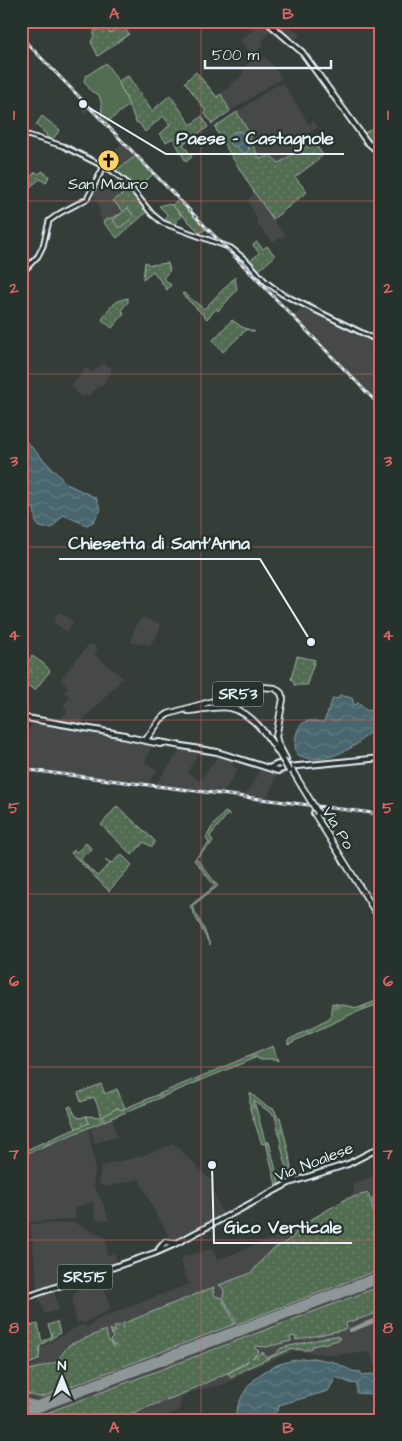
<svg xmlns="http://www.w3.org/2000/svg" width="402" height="1441" viewBox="0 0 402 1441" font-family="'Architects Daughter',sans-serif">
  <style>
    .built { fill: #474948 }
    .grass { fill: url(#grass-dots); stroke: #9eafa6; fill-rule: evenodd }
    .forest { fill: url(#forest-firs); stroke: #9eafa6 }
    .park { fill: url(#park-tufts); stroke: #9eafa6 }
    .garden { fill: #536d53; stroke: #9eafa6 }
    .water { fill: url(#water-waves); stroke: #889ea5 }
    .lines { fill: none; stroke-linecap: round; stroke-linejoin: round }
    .taxiway { stroke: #8e9798; stroke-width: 4.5 }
    .runway { stroke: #8e9798; stroke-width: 11 }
    .secondary-casing { stroke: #e8f1f8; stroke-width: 7 }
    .primary-casing { stroke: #e8f1f8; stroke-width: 8 }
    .trunk-casing { stroke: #e8f1f8; stroke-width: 8 }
    .secondary { stroke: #26332d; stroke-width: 3 }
    .primary { stroke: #26332d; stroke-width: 4 }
    .trunk { stroke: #26332d; stroke-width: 4.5 }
    .rail-casing { stroke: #e8f1f8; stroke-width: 3 }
    .rail { stroke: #26332d; stroke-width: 1; stroke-dasharray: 4; stroke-linecap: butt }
    .trunk-bridge-casing { stroke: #e8f1f8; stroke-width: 8; stroke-linecap: butt }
    .trunk-bridge { stroke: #26332d; stroke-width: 4.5 }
    .grid { fill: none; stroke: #db6466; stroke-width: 1; stroke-opacity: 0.55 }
    .labels { text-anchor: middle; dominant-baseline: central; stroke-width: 4.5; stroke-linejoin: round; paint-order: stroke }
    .shield { fill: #26332d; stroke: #aeb8bb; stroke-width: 1 }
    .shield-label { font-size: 15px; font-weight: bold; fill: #e8f1f8 }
    .poi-label { font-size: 16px; fill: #e8f1f8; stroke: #26332d }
    .street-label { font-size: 16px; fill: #e8f1f8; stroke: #26332d }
    .leader { fill: none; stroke: #e8f1f8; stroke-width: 2 }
    .callout-dot { fill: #e8f1f8; stroke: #26332d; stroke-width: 2 }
    .callout-label { font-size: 18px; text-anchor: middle; font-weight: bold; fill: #e8f1f8; stroke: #26332d; stroke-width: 4.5; stroke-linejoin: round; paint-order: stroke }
    .neatline { fill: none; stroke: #db6466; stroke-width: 2 }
    .grid-label { font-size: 16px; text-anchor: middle; font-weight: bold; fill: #db6466 }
  </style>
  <defs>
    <pattern id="grass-dots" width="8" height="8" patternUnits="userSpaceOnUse" patternTransform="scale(1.25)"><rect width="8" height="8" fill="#536d53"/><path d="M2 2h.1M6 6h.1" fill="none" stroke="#6c826c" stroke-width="1.8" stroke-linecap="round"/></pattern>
    <pattern id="forest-firs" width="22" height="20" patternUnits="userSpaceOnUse" patternTransform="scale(1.25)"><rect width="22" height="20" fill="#536d53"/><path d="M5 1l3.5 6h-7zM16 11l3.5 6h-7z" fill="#6c826c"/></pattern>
    <pattern id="park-tufts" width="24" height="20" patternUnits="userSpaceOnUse" patternTransform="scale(1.25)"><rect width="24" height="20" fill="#536d53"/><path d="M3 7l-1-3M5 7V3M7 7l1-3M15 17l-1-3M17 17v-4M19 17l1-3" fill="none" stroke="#6c826c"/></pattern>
    <pattern id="water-waves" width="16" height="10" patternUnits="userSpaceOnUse" patternTransform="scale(1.25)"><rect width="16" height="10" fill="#48666e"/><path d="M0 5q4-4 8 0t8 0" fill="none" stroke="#627c83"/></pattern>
  </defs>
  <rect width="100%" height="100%" fill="#353d39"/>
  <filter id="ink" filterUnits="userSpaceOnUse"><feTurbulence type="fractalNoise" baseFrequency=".02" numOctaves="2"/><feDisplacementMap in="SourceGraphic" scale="10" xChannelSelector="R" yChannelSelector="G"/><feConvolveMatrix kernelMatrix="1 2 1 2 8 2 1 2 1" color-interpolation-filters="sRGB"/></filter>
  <g filter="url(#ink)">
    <g class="built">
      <polygon points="245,21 265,21 273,29 262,41 263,46 251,56 240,40 254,30"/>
      <polygon points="280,21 287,21 286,23 300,35 294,41 274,24"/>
      <polygon points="264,57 273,65 282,78 230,111 221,94 241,76 247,64 253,60 260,61"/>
      <polygon points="52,68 122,139 120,141 90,109 85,114 80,108 82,106 79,102 81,100 55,74"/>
      <polygon points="283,83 307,121 309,124 314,121 318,127 308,134 313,141 279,163 270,155 260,159 250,140 250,134 237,112 276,85"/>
      <polygon points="123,141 172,191 223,243 218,241 136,156 120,166 114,159 115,151"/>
      <polygon points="120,179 130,189 126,191 125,212 113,218 106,219 103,222 101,219 98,202 93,195 99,184 111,191"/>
      <polygon points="255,192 275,220 275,223 286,235 273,242 257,224 257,218 248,200"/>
      <polygon points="304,307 380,344 371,357 371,362 381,369 381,404 294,316"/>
      <polygon points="103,363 109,367 111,366 111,373 101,387 99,386 91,393 93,394 82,397 71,386 86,368 92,373"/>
      <polygon points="59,612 73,622 67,632 53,622"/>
      <polygon points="144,618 161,624 158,633 150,645 131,643 135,627 139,621"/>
      <polygon points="89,644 98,648 94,654 123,678 77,726 59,722 68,710 63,706 70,697 64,692 68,687 60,680"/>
      <polygon points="35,721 152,744 145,762 157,771 148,784 155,785 182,748 200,751 187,772 200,781 219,755 235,759 231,764 238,770 222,794 245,796 262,767 272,770 277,774 272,788 264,802 21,771 21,740"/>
      <polygon points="314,805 381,814 381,817 316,809"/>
      <polygon points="112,1117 117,1137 94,1143 91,1126"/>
      <polygon points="88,1127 94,1158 95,1171 93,1185 102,1201 109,1220 96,1220 93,1202 75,1207 75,1219 51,1221 21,1222 21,1156"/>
      <polygon points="174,1144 214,1183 211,1186 223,1214 171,1242 162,1223 159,1220 139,1179 106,1187 99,1184 101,1166 141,1156"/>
      <polygon points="381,1174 381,1380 378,1376 370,1352 334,1355 294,1351 250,1369 227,1383 188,1393 181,1399 179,1410 155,1420 21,1420 21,1369 41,1362 40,1348 77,1327 82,1325 87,1327 99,1319 126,1308 195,1282 189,1284 181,1262 184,1256 212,1249 217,1260 288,1232 354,1194 353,1183"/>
      <polygon points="66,1223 75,1223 106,1238 107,1255 115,1254 116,1264 37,1291 36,1269 30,1224"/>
      <polygon points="104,1282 107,1288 104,1289 111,1310 94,1317 84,1324 82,1321 77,1323 72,1301 74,1300 73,1294 80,1289"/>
      <polygon points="53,1289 59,1309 45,1314 38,1295"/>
    </g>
    <g class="grass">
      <polygon points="103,24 110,33 122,25 129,34 98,56 91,42 94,36 94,31 100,29"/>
      <polygon points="196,72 217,97 221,94 230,111 212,124 205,114 205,110 185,82"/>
      <polygon points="128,76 152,111 170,95 191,125 202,116 208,127 183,144 192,157 186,162 173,138 166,142 160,134 170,125 163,116 145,132 140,124 136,122 118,81"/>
      <path d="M 237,112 L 250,134 L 250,140 L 260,159 L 270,155 L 279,163 L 313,141 L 323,155 L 318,160 L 295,177 L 307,192 L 273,219 L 254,192 L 219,136 L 215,127 ZM 233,132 L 246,136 L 249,149 L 240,150 L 228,139 Z"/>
      <polygon points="375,126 381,140 378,145 375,145 363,134"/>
      <polygon points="42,171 49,176 46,183 40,179 29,188 27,181 35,172 39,174"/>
      <path d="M 130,189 L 148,211 L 117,238 L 103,222 C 108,218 118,216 124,212 L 113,201 Z"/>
      <polygon points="179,200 206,229 200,233 172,205"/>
      <polygon points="257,242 263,249 267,246 275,256 258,271 249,262 259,253 253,245"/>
      <polygon points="145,262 150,265 168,263 170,270 163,278 171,285 167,290 153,271 143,279"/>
      <polygon points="235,277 237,290 218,311 216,309 207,319 182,294 184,293 204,309"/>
      <path d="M 128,298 L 128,302 L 122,309 L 124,314 L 112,328 L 102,320 C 108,308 115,300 128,298 Z"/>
      <polygon points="232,320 242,327 255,332 247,329 223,352 213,340"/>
      <polygon points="32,656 44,664 50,671 35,690 22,682 31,670 26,666"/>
      <polygon points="297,656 315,660 308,680 308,685 294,685 294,682 291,679"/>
      <polygon points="117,806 154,840 155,842 153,846 150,846 144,842 132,855 101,825"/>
      <polygon points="86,843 92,849 80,859 97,876 110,864 105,860 112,863 121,854 132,865 109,891 71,853 74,850 77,852"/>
      <polygon points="101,1084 105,1094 117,1089 125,1108 121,1110 117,1108 102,1117 94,1097 81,1102 78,1093"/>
      <polygon points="71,1106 75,1115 80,1118 86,1116 89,1123 76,1129 68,1107"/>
      <polygon points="381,1187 381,1269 237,1324 223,1297 224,1291 222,1287 219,1285 251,1273 269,1252 292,1238 300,1226 346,1199 368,1193 376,1218 377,1218 375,1213 377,1212 374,1207 372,1198 380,1195 378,1188"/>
      <polygon points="381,1286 381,1312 346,1323 347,1329 296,1340 295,1336 290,1337 291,1341 266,1347 256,1346 254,1348 259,1351 252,1358 263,1352 266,1358 276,1354 281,1348 334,1336 339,1337 340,1340 312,1346 312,1348 308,1350 293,1349 286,1351 247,1368 231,1378 228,1373 245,1364 249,1360 231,1371 182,1394 114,1420 28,1420"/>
      <polygon points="214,1287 213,1291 215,1296 222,1298 235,1324 45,1396 39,1397 21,1392 21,1373 56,1362 69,1345 106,1330 108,1340 114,1348 116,1345 112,1345 110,1340 113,1338 110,1329 115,1332 114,1327 119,1325 122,1328 124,1327 122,1324"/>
      <polygon points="57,1322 60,1333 40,1346 39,1360 21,1367 21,1328 38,1324 42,1342 52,1336 48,1325"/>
    </g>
    <g class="forest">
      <polygon points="225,812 230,815 228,814 210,836 213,842 196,858 218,886 192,906 204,929 210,945 190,906 215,886 194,860 209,843 206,838 212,827"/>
      <polygon points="381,999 381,1003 352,1014 288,1044 288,1040 330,1019 332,1003 358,1008"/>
      <polygon points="273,1046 278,1061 275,1059 258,1059 257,1057 21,1156 21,1152 89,1123 86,1116 102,1117 117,1108 121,1110"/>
      <path d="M 250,1093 L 266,1106 L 274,1109 L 278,1118 L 280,1117 L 289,1154 L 292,1177 C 282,1163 280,1134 275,1116 L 254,1101 L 265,1141 L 269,1142 L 279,1183 L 276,1185 L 267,1147 L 266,1143 L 262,1144 L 250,1109 Z"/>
    </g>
    <g class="park">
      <polygon points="42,116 60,130 52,140 48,139 46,134 36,125"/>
      <polygon points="166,204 172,205 181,215 174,226 165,222 167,214 159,206"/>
    </g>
    <g class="garden">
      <polygon points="106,63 118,81 129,105 106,123 101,118 102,106 99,95 91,91 84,81 86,76"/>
      <polygon points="136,156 153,174 147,180 133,189 116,170"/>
      <polygon points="128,208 134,217 119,228 113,220"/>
    </g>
    <g class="water">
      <path d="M 239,131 L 246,136 L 249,149 L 247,153 L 242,153 C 235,145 239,148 231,145 C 227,139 228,137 233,132 Z"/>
      <path d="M 21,436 L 67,484 L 96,498 L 101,510 L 93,522 L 87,525 L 63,515 L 53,527 C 33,532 36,519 34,508 L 21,507 Z"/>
      <path d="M 340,695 L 352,698 L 354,705 L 358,703 L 366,710 L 381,712 L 381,729 C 377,731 373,731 369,733 C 364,736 360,743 354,746 C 339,755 314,765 297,754 C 293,746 295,723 308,721 C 312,720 319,722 324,722 L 333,698 L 338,699 Z"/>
      <path d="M 314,1358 L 334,1362 L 352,1371 L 361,1372 L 361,1375 L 373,1374 L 381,1382 L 381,1392 L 372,1394 L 357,1393 L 357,1384 L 353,1383 L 352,1384 L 336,1377 L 328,1391 L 279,1405 L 278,1410 L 264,1420 L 234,1420 C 243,1377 271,1360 314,1358 Z"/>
    </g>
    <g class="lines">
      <g class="taxiway">
        <polyline points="351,1330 381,1318"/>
        <polyline points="21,1400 39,1404 47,1403"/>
        <polyline points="21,1411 25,1412"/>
      </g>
      <polyline class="runway" points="21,1413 381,1277"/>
      <defs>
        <g id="secondary">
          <polyline points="21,133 63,146 111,170 127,183 152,214 163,223 231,248 247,261 266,282 282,294 381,342"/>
          <polyline points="21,274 38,256 43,246 49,221 60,213 87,199 104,166"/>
        </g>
        <g id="primary">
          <polyline points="266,21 302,52 367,142 381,154"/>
          <polyline points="21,717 125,735"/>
          <polyline points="159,742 217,752 278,771 288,767 381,758"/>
          <polyline points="271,767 278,764 285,767"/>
          <polyline points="159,1249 165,1242 175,1243"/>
          <polyline points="21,1299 155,1253 173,1245 289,1183 348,1164 381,1147"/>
        </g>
        <g id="trunk">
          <path d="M 188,711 C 201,710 218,705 231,708 C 254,713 272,742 283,760"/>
          <polyline points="123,736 161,744"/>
          <polyline points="147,740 147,738 161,719 168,714 262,687 275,688 281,693 283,699 276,737 278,744 286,759"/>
          <polyline points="292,770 301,785"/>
          <polyline points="314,813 381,921"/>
        </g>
      </defs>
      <use href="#secondary" class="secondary-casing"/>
      <use href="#primary" class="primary-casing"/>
      <use href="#trunk" class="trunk-casing"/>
      <use href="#secondary" class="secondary"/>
      <use href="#primary" class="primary"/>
      <use href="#trunk" class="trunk"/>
      <defs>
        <g id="rail">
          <polyline points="21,37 381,407"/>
          <polyline points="21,769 381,814"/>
        </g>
      </defs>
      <use href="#rail" class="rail-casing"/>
      <use href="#rail" class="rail"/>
      <defs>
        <g id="trunk-bridge">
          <polyline points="283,760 289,771"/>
          <polyline points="301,785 318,813"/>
        </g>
      </defs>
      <use href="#trunk-bridge" class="trunk-bridge-casing"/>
      <use href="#trunk-bridge" class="trunk-bridge"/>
    </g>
  </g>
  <path class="grid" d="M 201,21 L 201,1420M 21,201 L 381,201M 21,374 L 381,374M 21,547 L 381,547M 21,720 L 381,720M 21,894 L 381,894M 21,1067 L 381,1067M 21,1240 L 381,1240"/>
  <defs>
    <symbol id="church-disc" viewBox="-11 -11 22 22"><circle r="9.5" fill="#ffd166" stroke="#26332d"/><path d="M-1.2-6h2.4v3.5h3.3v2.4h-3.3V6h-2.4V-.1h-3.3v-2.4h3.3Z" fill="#111"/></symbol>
  </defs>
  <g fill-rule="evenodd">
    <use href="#church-disc" x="96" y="148" width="25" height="25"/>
  </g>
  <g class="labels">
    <g class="shield">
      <rect x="213" y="681.5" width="50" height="25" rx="4"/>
      <rect x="57.5" y="1264.5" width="55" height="25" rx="4"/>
    </g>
    <g class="shield-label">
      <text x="238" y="694">SR53</text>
      <text x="85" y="1277">SR515</text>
    </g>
    <g class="poi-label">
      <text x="108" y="184">San Mauro</text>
    </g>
    <g class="street-label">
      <text transform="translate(338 828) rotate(59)">Via Po</text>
      <text transform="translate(314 1162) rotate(-21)">Via Noalese</text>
    </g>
  </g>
  <path class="leader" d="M83 104L166 154H344M311 642L260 559H59M212 1165L214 1243H352"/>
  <g class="callout-dot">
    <circle cx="83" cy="104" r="5"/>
    <circle cx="311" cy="642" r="5"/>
    <circle cx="212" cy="1165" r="5"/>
  </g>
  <g class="callout-label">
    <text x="255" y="144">Paese - Castagnole</text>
    <text x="159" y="549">Chiesetta di Sant'Anna</text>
    <text x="283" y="1233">Gico Verticale</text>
  </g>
  <rect width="402" height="1441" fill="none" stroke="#26332d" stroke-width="55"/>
  <g transform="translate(62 1378)" stroke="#26332d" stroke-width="4" paint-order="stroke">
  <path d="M0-4L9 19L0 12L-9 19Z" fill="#e8f1f8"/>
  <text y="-8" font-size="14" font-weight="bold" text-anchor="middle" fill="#e8f1f8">N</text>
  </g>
  <path d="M205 60v8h126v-8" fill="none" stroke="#e8f1f8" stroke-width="2.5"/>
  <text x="212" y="60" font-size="15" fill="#e8f1f8" stroke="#26332d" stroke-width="4" paint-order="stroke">500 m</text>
  <rect x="28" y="28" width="346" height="1386" class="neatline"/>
  <g class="grid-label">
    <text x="114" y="19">A</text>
    <text x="288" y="19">B</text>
    <text x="14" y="120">1</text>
    <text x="388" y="120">1</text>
    <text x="14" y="293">2</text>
    <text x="388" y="293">2</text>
    <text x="14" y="466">3</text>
    <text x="388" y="466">3</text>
    <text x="14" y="640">4</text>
    <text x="388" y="640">4</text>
    <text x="14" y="813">5</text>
    <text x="388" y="813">5</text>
    <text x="14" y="986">6</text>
    <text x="388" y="986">6</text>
    <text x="14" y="1159">7</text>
    <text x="388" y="1159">7</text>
    <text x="14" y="1333">8</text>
    <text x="388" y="1333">8</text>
    <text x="114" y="1433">A</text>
    <text x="288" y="1433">B</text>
  </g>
</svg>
